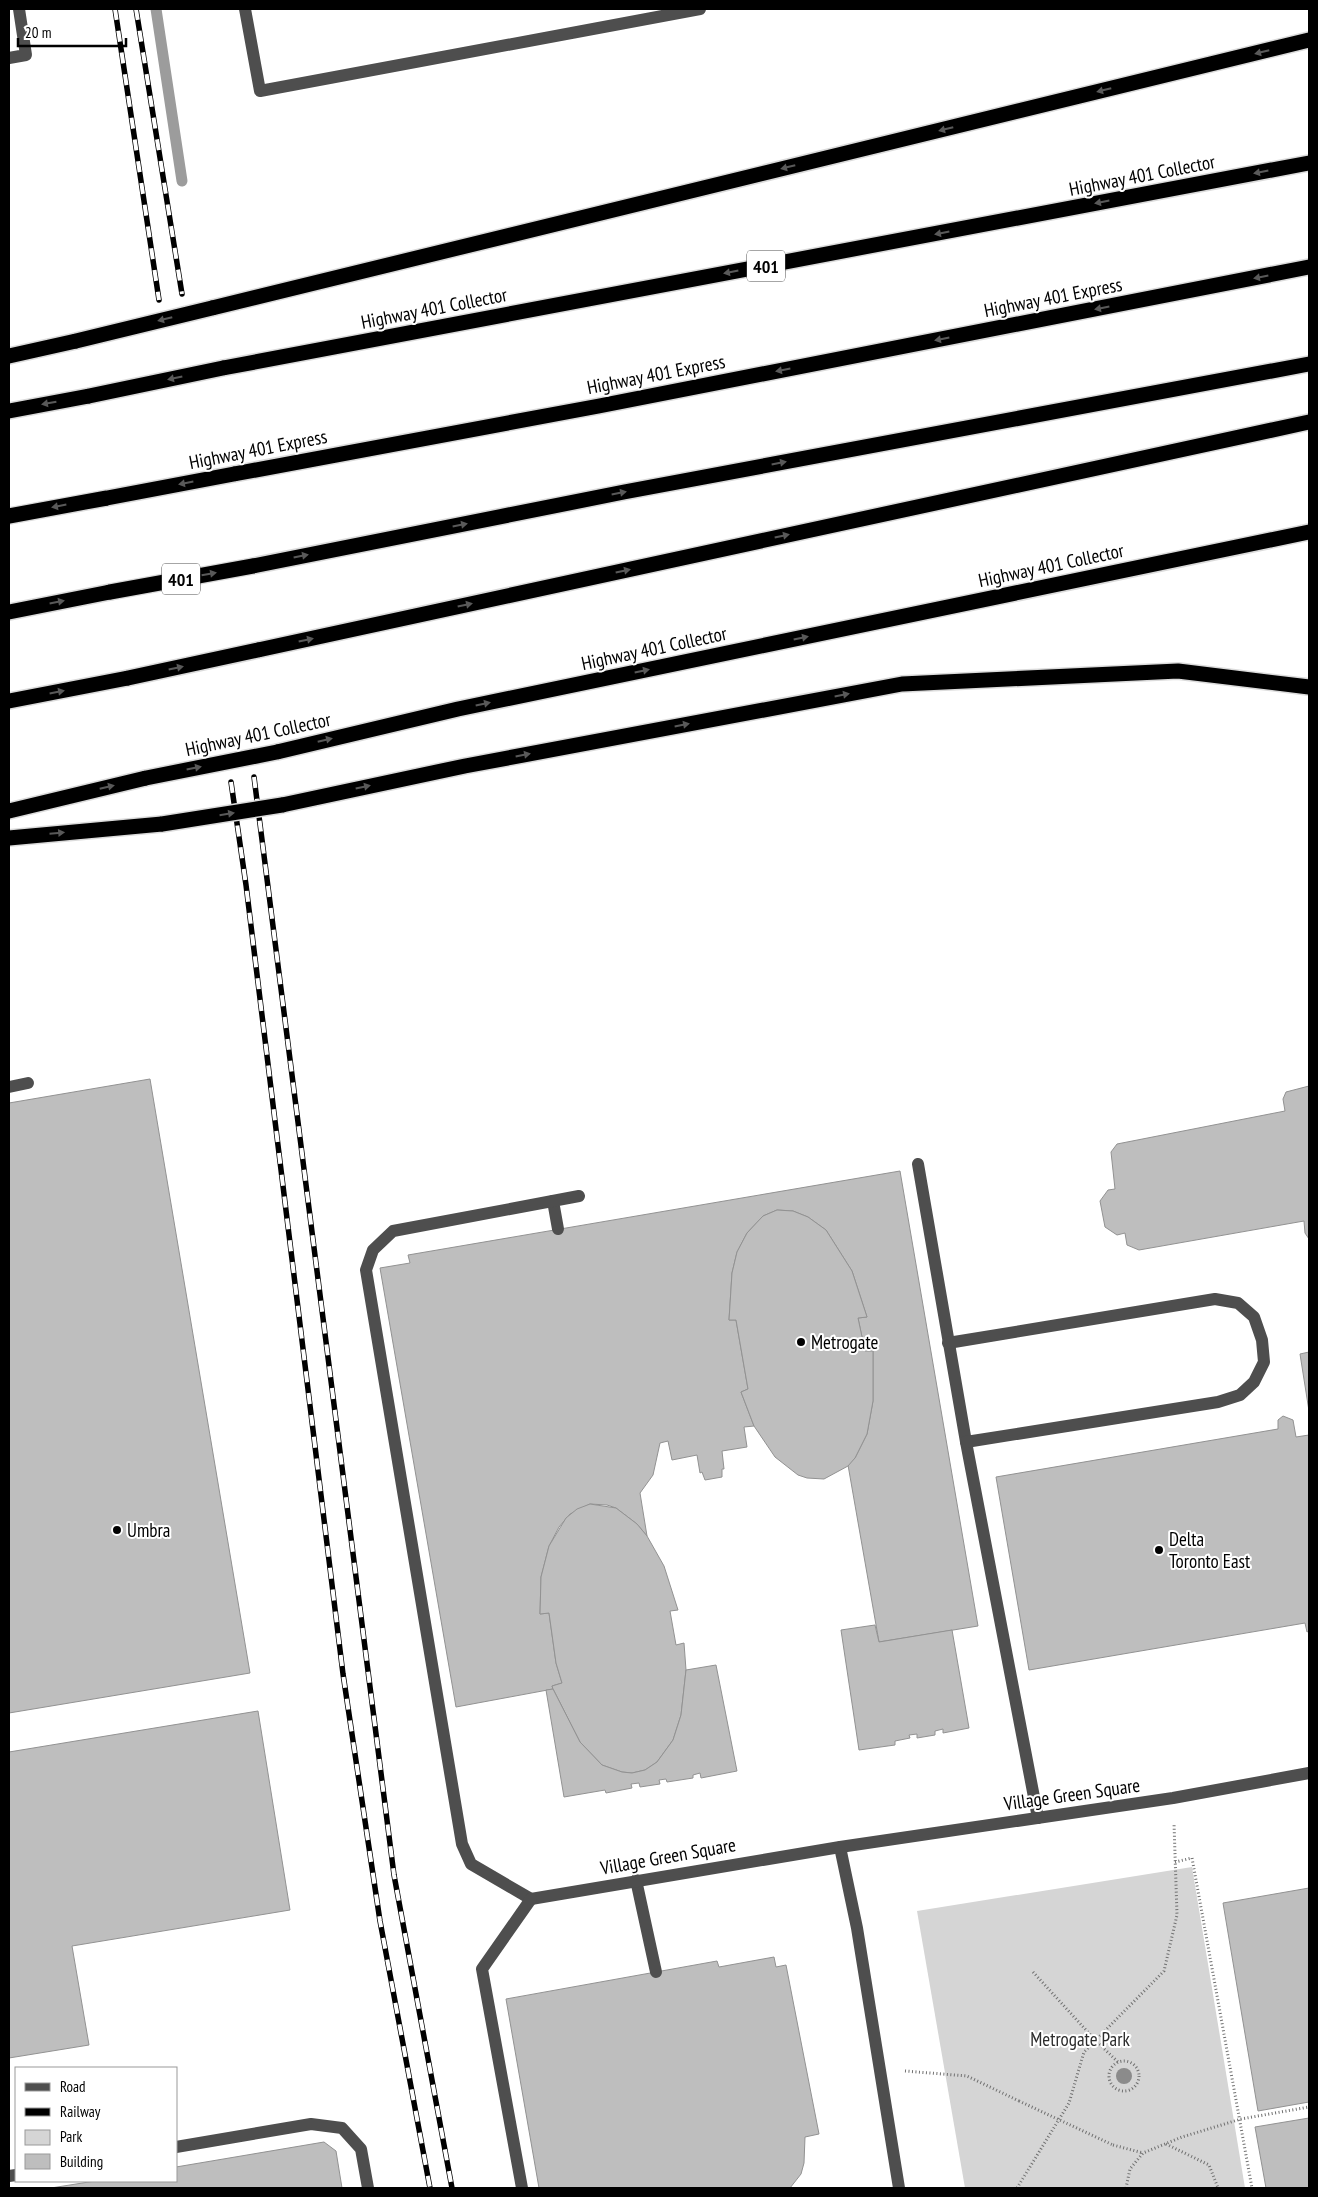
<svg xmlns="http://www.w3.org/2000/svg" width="1318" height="2197" viewBox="0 0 1318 2197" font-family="'PT Sans Narrow',sans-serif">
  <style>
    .green { fill: #d5d5d5 }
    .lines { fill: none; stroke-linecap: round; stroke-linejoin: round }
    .stream { stroke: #9c9c9c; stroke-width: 11 }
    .building { fill: #bebebe; stroke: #929292 }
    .highway-casing { stroke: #dbdbdb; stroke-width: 18 }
    .path { stroke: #707070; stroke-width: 3; stroke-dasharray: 1 2.5; stroke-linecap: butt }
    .minor { stroke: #4e4e4e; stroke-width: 12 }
    .highway { stroke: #000; stroke-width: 15 }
    .rail-casing { stroke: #000; stroke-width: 5.5 }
    .rail { stroke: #fff; stroke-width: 4; stroke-dasharray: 11; stroke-linecap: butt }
    .highway-bridge-casing { stroke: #dbdbdb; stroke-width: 18; stroke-linecap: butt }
    .path-bridge { stroke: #707070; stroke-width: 3; stroke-dasharray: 1 2.5; stroke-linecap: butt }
    .highway-bridge { stroke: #000; stroke-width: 15 }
    .tree { fill: #8b8b8b }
    .oneway { fill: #595959 }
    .poi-dot { fill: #000; stroke: #fff; stroke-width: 2 }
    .labels { text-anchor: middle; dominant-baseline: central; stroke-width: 4; stroke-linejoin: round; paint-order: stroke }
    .shield { fill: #fff; stroke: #4c4c4c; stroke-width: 1 }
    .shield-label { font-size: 18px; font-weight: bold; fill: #000 }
    .street-label { font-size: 19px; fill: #000; stroke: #fff }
    .poi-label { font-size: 19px; fill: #000; stroke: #fff; text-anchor: start }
    .park-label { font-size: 19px; fill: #2c2c2c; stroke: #fff }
  </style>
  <rect width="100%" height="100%" fill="#fff"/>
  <polygon class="green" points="1192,1867 1245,2188 965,2188 917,1911"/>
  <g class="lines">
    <polyline class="stream" points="156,9 182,181"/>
  </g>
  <g class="building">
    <polygon points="150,1079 250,1673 9,1713 9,1103"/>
    <polygon points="1309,1086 1309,1239 1305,1233 1304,1221 1139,1250 1127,1245 1125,1233 1117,1235 1105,1227 1100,1201 1108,1190 1115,1189 1111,1152 1117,1144 1285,1111 1283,1099 1286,1092"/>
    <polygon points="900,1171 978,1626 879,1642 848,1465 855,1458 867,1434 873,1401 873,1351 865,1351 858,1318 867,1317 852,1271 826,1230 808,1217 793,1211 777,1210 763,1216 747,1233 737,1252 732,1273 729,1320 736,1320 748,1389 741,1392 754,1426 744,1427 747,1447 722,1451 724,1469 722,1469 722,1477 705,1480 702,1472 700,1473 697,1455 672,1460 668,1441 660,1443 653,1475 640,1493 647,1536 637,1524 616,1508 607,1505 590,1504 570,1514 559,1527 549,1546 541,1577 540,1614 549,1613 556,1663 562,1683 552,1686 553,1689 456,1707 380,1268 410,1263 408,1255"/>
    <polygon points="777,1210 793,1211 808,1217 826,1230 852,1271 867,1317 858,1318 865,1351 873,1351 873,1401 867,1434 855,1458 848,1466 824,1479 807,1478 798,1475 775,1457 754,1426 741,1392 748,1389 736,1320 729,1320 732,1273 737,1252 747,1233 763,1216"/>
    <polygon points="1309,1352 1309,1411 1300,1354"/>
    <polygon points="1283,1416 1293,1420 1296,1437 1309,1435 1309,1631 1307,1632 1305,1623 1029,1670 996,1477 1278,1429 1278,1420"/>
    <polygon points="590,1504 616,1508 637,1524 647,1536 664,1566 678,1610 670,1611 676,1645 684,1643 686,1670 681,1715 673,1740 657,1762 645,1770 632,1773 622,1772 602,1765 580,1742 553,1689 552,1686 562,1683 556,1663 549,1613 540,1614 541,1577 549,1546 566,1518 577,1509"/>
    <polygon points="875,1625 879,1642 952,1630 969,1728 943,1733 943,1729 935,1731 935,1735 917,1738 917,1734 909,1735 910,1738 895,1741 895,1745 859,1750 841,1630"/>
    <polygon points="716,1665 737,1771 701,1778 700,1773 693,1775 693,1778 667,1782 666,1779 659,1780 660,1784 640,1787 639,1783 631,1784 632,1788 606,1793 605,1790 564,1797 546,1690 553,1689 580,1742 602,1765 622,1772 632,1773 645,1770 657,1762 673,1740 681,1715 686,1670"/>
    <polygon points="258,1711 290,1910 72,1946 89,2045 9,2058 9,1752"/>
    <polygon points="1309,1888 1309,2102 1258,2111 1223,1903"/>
    <polygon points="774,1957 776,1967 786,1965 819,2134 805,2137 804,2163 801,2174 790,2188 539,2188 506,1999 717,1961 719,1967"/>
    <polygon points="1309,2118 1309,2188 1266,2188 1255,2127"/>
    <polygon points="324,2142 336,2151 342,2188 51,2188 95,2181 176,2181 176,2167"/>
  </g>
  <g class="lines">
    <defs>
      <g id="highway">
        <polyline points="212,308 1309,40"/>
        <polyline points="9,356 76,341"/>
        <polyline points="223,368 1309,163"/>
        <polyline points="9,411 89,396"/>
        <polyline points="234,474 599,406 1309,267"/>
        <polyline points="9,516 107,498"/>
        <polyline points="253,566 624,492 1309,364"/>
        <polyline points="9,612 110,592"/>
        <polyline points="258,650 1309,422"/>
        <polyline points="9,701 128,678"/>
        <polyline points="277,752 458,709 1309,532"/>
        <polyline points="282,805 465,766 902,684 1178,671 1309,687"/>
        <polyline points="9,811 146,778"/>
        <polyline points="9,838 162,824"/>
      </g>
    </defs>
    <use href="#highway" class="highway-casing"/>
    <g class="path">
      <polyline points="1175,1862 1192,1858 1252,2188"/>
      <polyline points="1033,1972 1096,2041 1118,2062"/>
      <circle cx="1124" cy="2076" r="15"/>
      <polyline points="905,2071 967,2076 1019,2101"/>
      <polyline points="1166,2144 1209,2165 1218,2188"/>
      <polyline points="1113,2145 1143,2153"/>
      <polyline points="1017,2188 1069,2103 1084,2052 1164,1971 1177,1915 1174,1823"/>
      <polyline points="1126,2188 1130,2169 1143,2153 1182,2137 1241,2119 1309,2107"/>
    </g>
    <g class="minor">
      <polyline points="245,9 260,91 700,9"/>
      <polyline points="9,58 26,55 19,9"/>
      <polyline points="9,1087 28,1083"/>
      <polyline points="918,1164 966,1442 1038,1818"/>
      <polyline points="553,1201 558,1229"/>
      <polyline points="948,1343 1215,1299 1238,1303 1254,1317 1262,1340 1264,1362 1254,1382 1240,1395 1218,1402 966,1442"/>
      <polyline points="840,1847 857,1928 899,2188"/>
      <polyline points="636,1880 656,1972"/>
      <polyline points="531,1899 471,1864 462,1844 366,1270 373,1250 393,1231 579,1196"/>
      <polyline points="531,1899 840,1847 1173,1798 1309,1773"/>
      <polyline points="176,2147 311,2124 342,2128 361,2149 368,2188"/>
      <polyline points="9,2176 16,2175"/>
      <polyline points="522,2188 482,1969 531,1899"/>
    </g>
    <use href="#highway" class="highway"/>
    <defs>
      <g id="rail">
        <polyline points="115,9 159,300"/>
        <polyline points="136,9 182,294"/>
        <polyline points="254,777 394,1875 452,2188"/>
        <polyline points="231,782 246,885 343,1674 380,1921 430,2188"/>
      </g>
    </defs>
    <use href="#rail" class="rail-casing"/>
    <use href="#rail" class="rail"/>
    <defs>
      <g id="highway-bridge">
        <polyline points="76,341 212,308"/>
        <polyline points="89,396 223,368"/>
        <polyline points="107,498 234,474"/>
        <polyline points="110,592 253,566"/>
        <polyline points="128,678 258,650"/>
        <polyline points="146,778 277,752"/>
        <polyline points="162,824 282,805"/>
      </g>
    </defs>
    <use href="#highway-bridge" class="highway-bridge-casing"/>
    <polyline class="path-bridge" points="1019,2101 1113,2145"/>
    <use href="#highway-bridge" class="highway-bridge"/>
  </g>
  <circle class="tree" cx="1124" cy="2076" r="8"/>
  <defs><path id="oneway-solid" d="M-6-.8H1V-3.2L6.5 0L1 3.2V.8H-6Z" transform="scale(1.25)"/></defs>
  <g class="oneway">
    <use href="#oneway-solid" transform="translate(1262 52) rotate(166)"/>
    <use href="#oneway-solid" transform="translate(1104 90) rotate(166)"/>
    <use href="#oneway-solid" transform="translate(946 129) rotate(166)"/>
    <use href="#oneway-solid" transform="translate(788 167) rotate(166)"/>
    <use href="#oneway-solid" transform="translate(1261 172) rotate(169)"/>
    <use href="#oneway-solid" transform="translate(1102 202) rotate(169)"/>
    <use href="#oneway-solid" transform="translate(942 233) rotate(169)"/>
    <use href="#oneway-solid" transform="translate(731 272) rotate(169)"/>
    <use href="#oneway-solid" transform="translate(1261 277) rotate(169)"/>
    <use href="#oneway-solid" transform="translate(1102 308) rotate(169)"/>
    <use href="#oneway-solid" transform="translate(165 319) rotate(166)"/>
    <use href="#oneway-solid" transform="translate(942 339) rotate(169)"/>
    <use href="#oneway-solid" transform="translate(783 370) rotate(169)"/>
    <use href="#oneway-solid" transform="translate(175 378) rotate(168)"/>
    <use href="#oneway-solid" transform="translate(49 403) rotate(170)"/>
    <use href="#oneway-solid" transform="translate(779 463) rotate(-11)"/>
    <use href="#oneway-solid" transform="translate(186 483) rotate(169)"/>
    <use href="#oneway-solid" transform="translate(619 493) rotate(-11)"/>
    <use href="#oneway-solid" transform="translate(59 506) rotate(169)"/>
    <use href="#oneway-solid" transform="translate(460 525) rotate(-11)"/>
    <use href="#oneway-solid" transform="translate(782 536) rotate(-12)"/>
    <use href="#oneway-solid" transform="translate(301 556) rotate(-11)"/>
    <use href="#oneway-solid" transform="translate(623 571) rotate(-12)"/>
    <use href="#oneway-solid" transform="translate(209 574) rotate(-10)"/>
    <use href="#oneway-solid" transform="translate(57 602) rotate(-11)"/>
    <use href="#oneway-solid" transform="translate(465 605) rotate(-12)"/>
    <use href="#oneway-solid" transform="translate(801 638) rotate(-12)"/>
    <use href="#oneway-solid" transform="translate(306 640) rotate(-12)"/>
    <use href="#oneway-solid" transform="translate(176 668) rotate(-12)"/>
    <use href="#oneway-solid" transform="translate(642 671) rotate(-12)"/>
    <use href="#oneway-solid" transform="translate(57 692) rotate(-11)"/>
    <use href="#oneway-solid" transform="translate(842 695) rotate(-11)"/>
    <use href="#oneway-solid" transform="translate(483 704) rotate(-12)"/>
    <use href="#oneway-solid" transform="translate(682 725) rotate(-11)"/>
    <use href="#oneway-solid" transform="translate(325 740) rotate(-13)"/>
    <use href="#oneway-solid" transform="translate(523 755) rotate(-11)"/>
    <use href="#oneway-solid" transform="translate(194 768) rotate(-11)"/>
    <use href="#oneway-solid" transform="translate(107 787) rotate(-13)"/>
    <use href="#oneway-solid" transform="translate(363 787) rotate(-12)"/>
    <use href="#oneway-solid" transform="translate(227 814) rotate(-9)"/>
    <use href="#oneway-solid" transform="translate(57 833) rotate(-5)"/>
  </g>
  <g class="poi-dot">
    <circle cx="801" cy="1342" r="5"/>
    <circle cx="117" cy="1530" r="5"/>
    <circle cx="1159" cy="1550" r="5"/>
  </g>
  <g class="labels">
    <g class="shield">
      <rect x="747" y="250.5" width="38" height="31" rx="4"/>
      <rect x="162" y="563.5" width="38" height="31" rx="4"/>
    </g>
    <g class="shield-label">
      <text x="766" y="266">401</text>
      <text x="181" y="579">401</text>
    </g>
    <g class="street-label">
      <text transform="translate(1142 175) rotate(-11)">Highway 401 Collector</text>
      <text transform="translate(1053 297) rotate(-11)">Highway 401 Express</text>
      <text transform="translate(434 308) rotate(-11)">Highway 401 Collector</text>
      <text transform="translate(656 374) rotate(-11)">Highway 401 Express</text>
      <text transform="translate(258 449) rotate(-11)">Highway 401 Express</text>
      <text transform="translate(1051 565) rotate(-12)">Highway 401 Collector</text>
      <text transform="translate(654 648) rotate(-12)">Highway 401 Collector</text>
      <text transform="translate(258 734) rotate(-12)">Highway 401 Collector</text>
      <text transform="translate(1072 1794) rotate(-8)">Village Green Square</text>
      <text transform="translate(668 1856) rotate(-10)">Village Green Square</text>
    </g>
    <g class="poi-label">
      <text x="811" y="1342">Metrogate</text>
      <text x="127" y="1530">Umbra</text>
      <text x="1169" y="1539">Delta<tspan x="1169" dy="22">Toronto East</tspan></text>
    </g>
    <g class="park-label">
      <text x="1080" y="2039">Metrogate Park</text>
    </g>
  </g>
  <rect width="1318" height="2197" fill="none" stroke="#000000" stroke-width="20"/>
  <rect x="15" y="2067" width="162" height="115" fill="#ffffff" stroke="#999999"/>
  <rect x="25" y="2083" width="25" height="8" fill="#4e4e4e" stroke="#999999"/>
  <text x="60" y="2092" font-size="15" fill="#000000">Road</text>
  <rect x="25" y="2108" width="25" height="8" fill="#000000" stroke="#999999"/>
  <text x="60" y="2117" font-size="15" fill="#000000">Railway</text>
  <rect x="25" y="2130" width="25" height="15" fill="#d5d5d5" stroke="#999999"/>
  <text x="60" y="2142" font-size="15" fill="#000000">Park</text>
  <rect x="25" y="2154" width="25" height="15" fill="#bebebe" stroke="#999999"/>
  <text x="60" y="2167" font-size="15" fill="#000000">Building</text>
  <path d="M18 38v8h108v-8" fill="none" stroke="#000000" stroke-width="2.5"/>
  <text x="25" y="38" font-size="15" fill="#000000" stroke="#ffffff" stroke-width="4" paint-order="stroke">20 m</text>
</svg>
